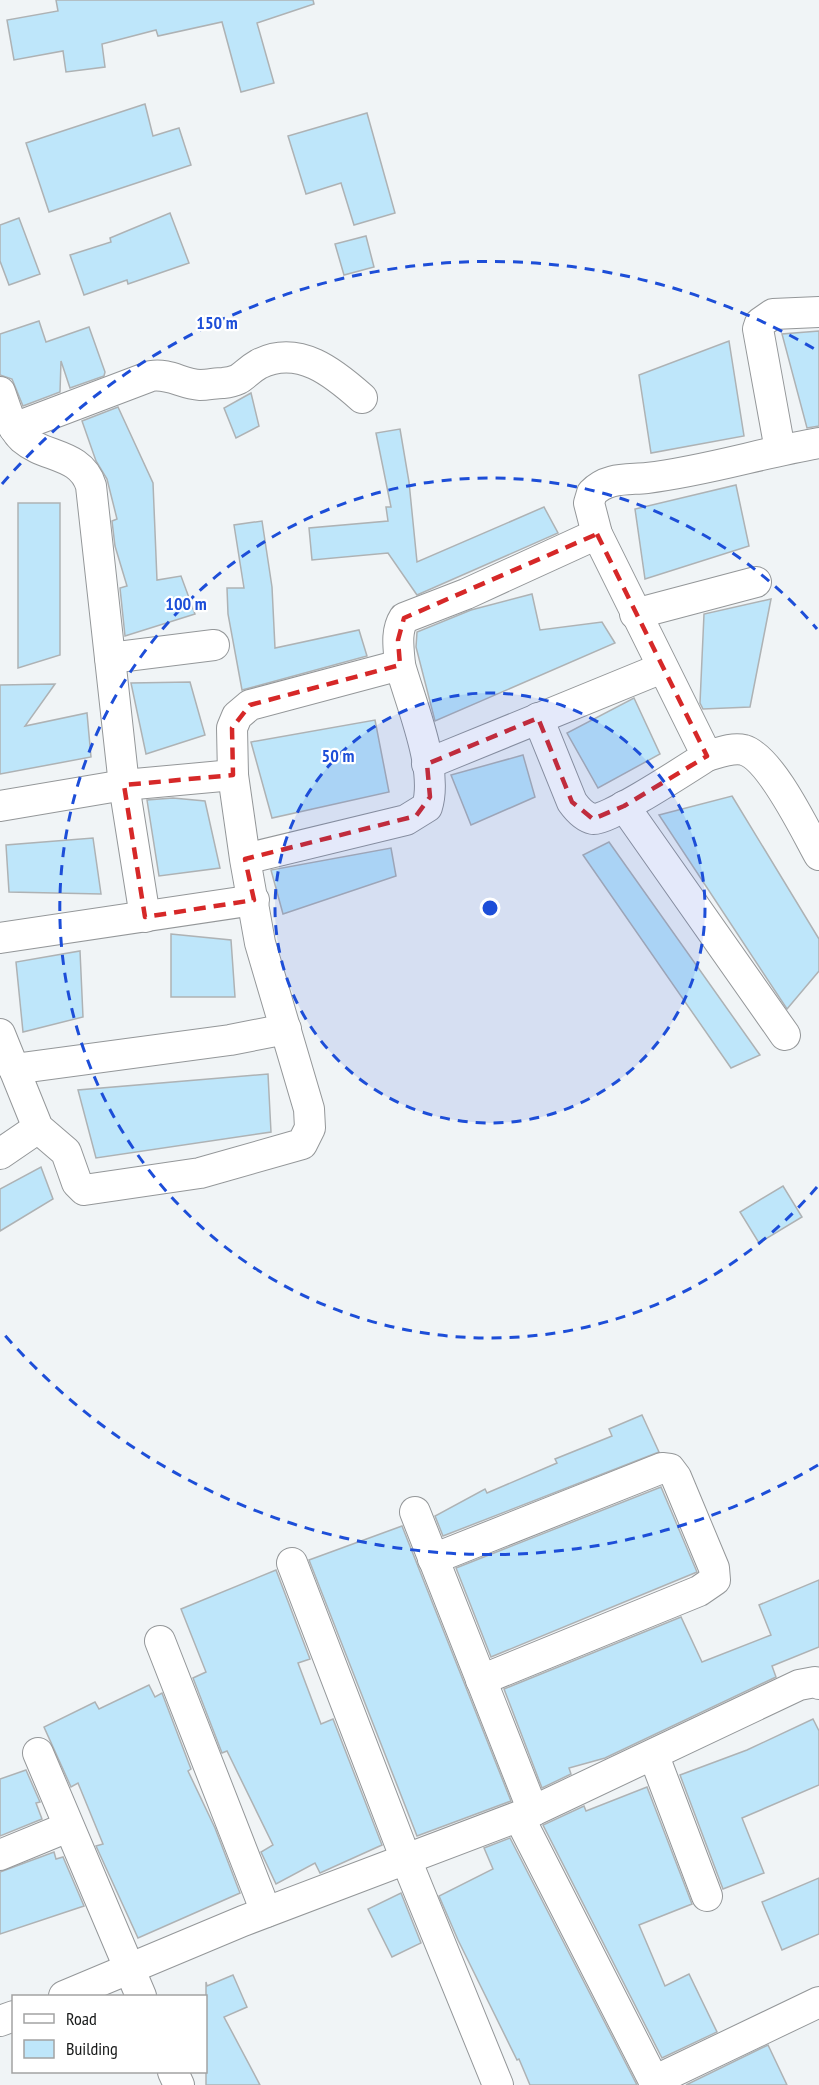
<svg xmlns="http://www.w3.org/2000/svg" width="819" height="2085" viewBox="0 0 819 2085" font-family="'PT Sans Narrow',sans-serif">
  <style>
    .building { fill: #bee6fa; stroke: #aeb2b4; stroke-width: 1.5 }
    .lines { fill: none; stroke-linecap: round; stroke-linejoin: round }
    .minor-casing { stroke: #949799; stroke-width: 32 }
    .minor { stroke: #fff; stroke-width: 30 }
    .marked { fill: none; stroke: #d62828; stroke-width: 4.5; stroke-dasharray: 12 8; stroke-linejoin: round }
    .ring { fill: none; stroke: #1d4ed8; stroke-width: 3; stroke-dasharray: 10 8 }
    .centre { fill: #1d4ed8; stroke: #fff; stroke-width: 3 }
    .ring-label { font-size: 18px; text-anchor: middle; font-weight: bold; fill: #1d4ed8; stroke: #fff; stroke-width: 4.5; stroke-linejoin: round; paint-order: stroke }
  </style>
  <rect width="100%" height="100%" fill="#f0f4f6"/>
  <g class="building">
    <polygon points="56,0 313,0 314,4 257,23 274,83 241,92 222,22 158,36 156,30 102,44 105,67 66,72 63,51 14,60 7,20 58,11"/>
    <polygon points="145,104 153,136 179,128 191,165 49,212 26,143"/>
    <polygon points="367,113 395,213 354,225 341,183 306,194 288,136"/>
    <polygon points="170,213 189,263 128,284 127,280 84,295 70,255 111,242 110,238"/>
    <polygon points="19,218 40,274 9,285 0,261 0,225"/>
    <polygon points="366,236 374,267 344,275 335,244"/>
    <polygon points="39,321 46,342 89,327 105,372 104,376 70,388 61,361 60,392 23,406 12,379 0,375 0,334"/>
    <polygon points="819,331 819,426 807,428 782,334"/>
    <polygon points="729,341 744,436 651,453 639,375"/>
    <polygon points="251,393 259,426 236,438 224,408"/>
    <polygon points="118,407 153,483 157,580 181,576 195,614 125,636 120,588 127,586 115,546 112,521 117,519 107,479 96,461 82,421"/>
    <polygon points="400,429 409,482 417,562 544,507 558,533 417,595 388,553 312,560 309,528 388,521 386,507 391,507 376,433"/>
    <polygon points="736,485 749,546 645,579 635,509"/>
    <polygon points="18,503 60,503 60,655 18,668"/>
    <polygon points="262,521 272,587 275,648 359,630 367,656 242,690 228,614 227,588 244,588 234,525"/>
    <polygon points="532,594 540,630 602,622 615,643 435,721 416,647 417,632 471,610"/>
    <polygon points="771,599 750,707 703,709 700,703 704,614"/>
    <polygon points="190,682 205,735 146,754 131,683"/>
    <polygon points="55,684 25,726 87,713 91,757 0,774 0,685"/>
    <polygon points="634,698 660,754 598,788 567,733"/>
    <polygon points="375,720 389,792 272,818 251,742"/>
    <polygon points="523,755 535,797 471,825 451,775"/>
    <polygon points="732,796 819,939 819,971 787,1009 659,815"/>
    <polygon points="173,798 205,801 220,868 159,876 147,800"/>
    <polygon points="93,838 101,894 9,892 6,845"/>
    <polygon points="609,842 760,1055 731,1068 583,855"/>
    <polygon points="391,848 396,876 283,914 271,870"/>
    <polygon points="171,934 231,940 235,997 171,997"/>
    <polygon points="80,951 83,1017 23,1032 16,962"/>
    <polygon points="268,1074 271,1132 96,1158 78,1090"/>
    <polygon points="41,1167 53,1199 0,1231 0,1189"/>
    <polygon points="783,1186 802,1217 759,1243 740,1212"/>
    <polygon points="642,1415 659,1452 443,1536 435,1516 485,1489 487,1493 557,1463 555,1459 612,1436 609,1429"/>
    <polygon points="661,1487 697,1572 491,1657 456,1568"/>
    <polygon points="402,1526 511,1801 417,1836 309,1560"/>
    <polygon points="276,1570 310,1659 298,1663 321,1724 333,1719 382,1845 320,1873 315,1863 276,1884 261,1852 273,1845 227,1751 222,1753 193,1678 206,1672 181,1609"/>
    <polygon points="819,1580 819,1647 772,1666 776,1677 605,1758 569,1768 571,1774 542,1788 504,1689 681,1617 702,1662 771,1635 759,1605"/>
    <polygon points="149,1685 155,1697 162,1693 191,1769 188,1771 215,1828 240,1893 138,1938 96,1846 103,1844 78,1783 71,1787 44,1727 95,1702 99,1709"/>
    <polygon points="813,1719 819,1731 819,1785 742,1818 764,1873 723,1889 680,1775 747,1750"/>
    <polygon points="26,1770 40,1802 36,1803 42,1819 0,1836 0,1779"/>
    <polygon points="647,1787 692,1904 639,1925 665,1986 689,1974 717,2032 662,2058 543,1825 584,1806 586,1811"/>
    <polygon points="510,1838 637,2085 530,2085 519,2059 517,2060 458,1940 439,1896 493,1869 484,1848"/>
    <polygon points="54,1852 56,1859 63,1857 84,1906 0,1934 0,1872"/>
    <polygon points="819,1878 819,1934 782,1950 762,1902"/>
    <polygon points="401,1893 421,1943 392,1957 368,1909"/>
    <polygon points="233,1975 247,2007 224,2017 260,2085 206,2085 206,1982 207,1986"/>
    <polygon points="768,2045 787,2085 686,2085"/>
  </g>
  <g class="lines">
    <defs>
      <g id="minor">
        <path d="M 0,392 C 6,408 10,427 23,439 C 45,458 81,453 91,486 L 124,785 L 145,917"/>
        <path d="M 14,428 L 151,376 C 169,373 182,384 200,385 C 208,385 216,383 223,383 C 244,381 243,373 259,364 C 299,344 334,373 362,398"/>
        <polyline points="780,450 758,329 760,323 773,314 819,312"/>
        <polyline points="635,614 756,582"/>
        <polyline points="110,658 214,645"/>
        <path d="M 400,665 C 399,650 395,632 404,618 L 466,594 L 597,534"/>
        <path d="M 538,718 L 572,802 C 577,809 584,817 593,819 C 606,822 691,766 707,756 L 597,534 L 589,503 L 592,493 C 607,477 627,480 647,478 C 706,471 761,453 819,443"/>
        <path d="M 707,756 C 718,753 732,747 744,750 C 771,758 805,830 819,855"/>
        <polyline points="427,764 662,668"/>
        <polyline points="0,806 124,785 233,775"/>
        <polyline points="624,806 785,1035"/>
        <polyline points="0,938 254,900"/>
        <path d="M 0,1034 L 38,1128 L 66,1152 L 77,1183 L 84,1190 L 200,1173 L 302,1144 L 310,1128 L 309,1109 L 260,943 L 245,859 L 233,775 L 232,728 L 237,716 L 250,705 L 400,665 C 411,704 439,770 427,807 L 406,820 L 245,859"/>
        <polyline points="14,1069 230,1040 286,1029"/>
        <polyline points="0,1154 38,1128"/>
        <polyline points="415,1512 533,1811"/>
        <polyline points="433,1559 662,1468 670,1469 676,1477 714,1568 715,1580 699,1591 481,1680"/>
        <polyline points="292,1563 405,1857 498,2085"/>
        <polyline points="160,1641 266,1912"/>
        <polyline points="38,1753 141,1996"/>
        <polyline points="654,1756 707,1896"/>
        <polyline points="519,1817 656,2085"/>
        <polyline points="0,1855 68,1827"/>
        <polyline points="64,1996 243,1921 533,1811 799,1685 815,1682 819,1684"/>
        <polyline points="0,2021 14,2016"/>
        <polyline points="173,2072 179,2085"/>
        <polyline points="654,2081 819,2002"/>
      </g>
    </defs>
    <use href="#minor" class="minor-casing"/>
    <use href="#minor" class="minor"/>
  </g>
  <path class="marked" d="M 597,534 L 707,756 L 624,806 L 593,819 L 572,802 L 538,718 L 427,764 L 430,797 L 416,816 L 245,859 L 254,900 L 145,917 L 124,785 L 233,775 L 232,728 L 250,705 L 400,665 L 398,640 L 404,618 Z"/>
  <circle cx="490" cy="908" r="215" fill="#1d4ed8" fill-opacity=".12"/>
  <g class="ring">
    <circle cx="490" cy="908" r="215"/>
    <path d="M817 1187A430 430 0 1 1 817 629"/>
    <path d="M818 1465A646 646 0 0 1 2 1332M2 484A646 646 0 0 1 818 351"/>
  </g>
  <circle cx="490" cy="908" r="9" class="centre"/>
  <g class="ring-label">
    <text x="217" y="329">150 m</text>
    <text x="186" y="610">100 m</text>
    <text x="338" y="762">50 m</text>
  </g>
  <rect x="12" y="1995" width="195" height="78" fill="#ffffff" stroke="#a2a3a3" stroke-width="1.5"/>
  <rect x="24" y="2014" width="30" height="9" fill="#ffffff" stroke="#a2a3a3" stroke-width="1.5"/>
  <text x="66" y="2025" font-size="18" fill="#171919">Road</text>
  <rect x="24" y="2040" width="30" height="18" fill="#bee6fa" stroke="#a2a3a3" stroke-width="1.5"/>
  <text x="66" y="2055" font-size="18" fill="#171919">Building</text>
</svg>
